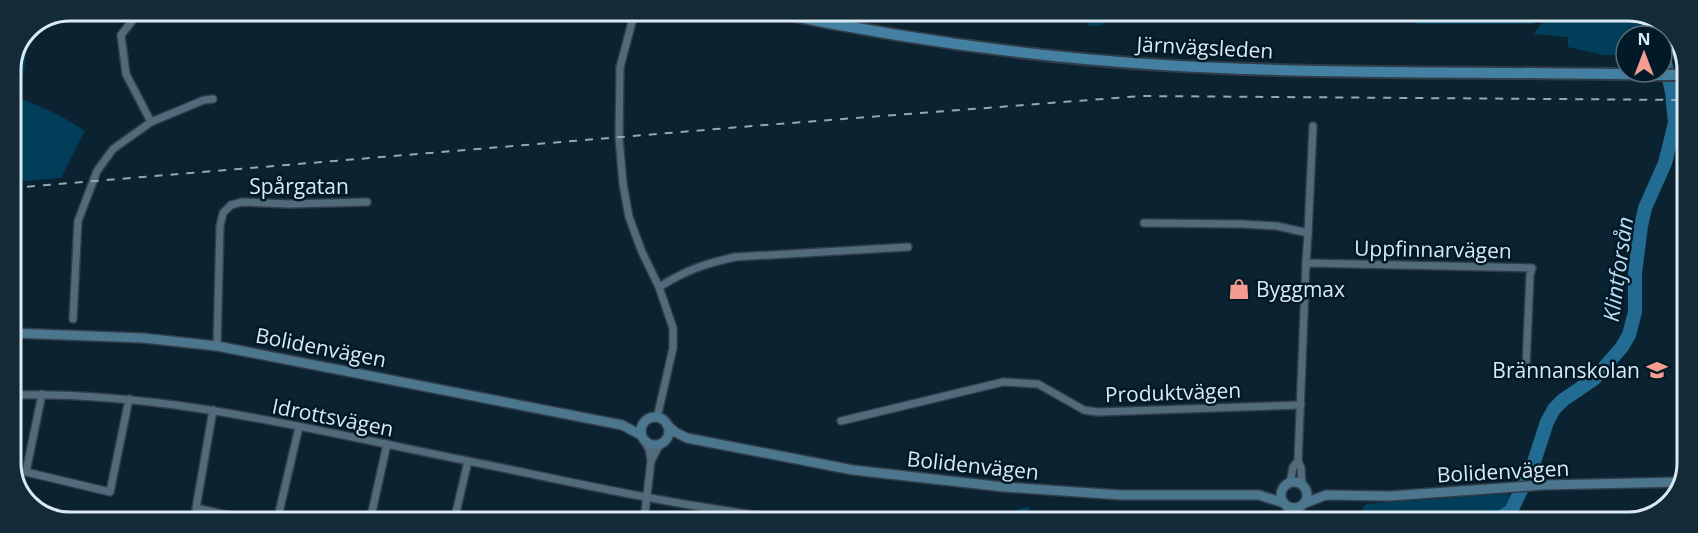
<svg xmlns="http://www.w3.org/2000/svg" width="1698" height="533" viewBox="0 0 1698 533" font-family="'Open Sans',sans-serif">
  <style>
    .green { fill: #013e5a }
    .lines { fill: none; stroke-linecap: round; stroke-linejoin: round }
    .river { stroke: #226c93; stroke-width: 14 }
    .street-casing { stroke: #303d48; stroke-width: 10 }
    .secondary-casing { stroke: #303d48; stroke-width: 12 }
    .primary-casing { stroke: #303d48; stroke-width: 14 }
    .street { stroke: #516b7b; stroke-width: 7 }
    .secondary { stroke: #4b768e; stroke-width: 9 }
    .primary { stroke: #4480a1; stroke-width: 10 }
    .rail { stroke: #95a7b1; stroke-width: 2; stroke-dasharray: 8 8; stroke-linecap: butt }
    .primary-bridge-casing { stroke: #303d48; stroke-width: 14; stroke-linecap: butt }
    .primary-bridge { stroke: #4480a1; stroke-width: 10 }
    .labels { text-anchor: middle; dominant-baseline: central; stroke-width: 5; stroke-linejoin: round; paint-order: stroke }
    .street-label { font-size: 21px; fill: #dbe9f2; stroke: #021a27 }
    .poi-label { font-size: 21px; fill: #dbe9f2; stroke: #021a27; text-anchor: start }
    .water-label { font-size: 22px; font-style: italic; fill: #bbdef6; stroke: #021a27 }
    .rim { fill: none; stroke: #dbe9f2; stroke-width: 3 }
  </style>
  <rect width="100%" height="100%" fill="#0b2331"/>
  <g class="green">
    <polygon points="1085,12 1112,12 1113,16 1100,26 1089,26 1083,15"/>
    <polygon points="1412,12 1539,12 1534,24 1415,24"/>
    <polygon points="1550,12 1644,13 1669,30 1671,55 1662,55 1662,36 1626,36 1626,55 1603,55 1568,47 1568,37 1534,34"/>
    <polygon points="28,43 20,98 59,115 85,131 61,178 11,182 11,70 18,53"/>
    <path d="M 1503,494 L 1510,495 C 1505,513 1496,512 1483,522 L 1357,522 L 1365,504 Z"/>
    <polygon points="1029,507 1032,522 1004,522 1020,508"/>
  </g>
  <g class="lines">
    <g class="river">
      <polyline points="1654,20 1658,36"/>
      <polyline points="1493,522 1511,511 1533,465 1547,422 1554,409 1563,400 1594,379 1622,347 1629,335 1635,312 1635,273 1641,226 1645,208 1665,163 1675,123 1672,92 1662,50"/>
    </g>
    <defs>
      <g id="street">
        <polyline points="140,11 121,35 126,74 151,122"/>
        <polyline points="635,11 620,67 619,138 623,184 629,217 642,252 659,287 673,328 673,348 657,418"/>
        <polyline points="1680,46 1687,84"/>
        <polyline points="1144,223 1241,224 1277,226 1308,233 1306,263"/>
        <polyline points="1308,233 1313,126"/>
        <path d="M 659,287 C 687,270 703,264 735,257 L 908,247"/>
        <polyline points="73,319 78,221 97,171 113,149 151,122 204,100 213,99"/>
        <polyline points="217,346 220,226 223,213 231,205 242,202 289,204 367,202"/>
        <polyline points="42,394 26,472 110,492 129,399"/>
        <path d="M 11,395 C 166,391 317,431 468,461 C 529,473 590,487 651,498 C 696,507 741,512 785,521"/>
        <polyline points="213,410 196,508 254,521"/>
        <polyline points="841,421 1003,382 1038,384 1084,410 1098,412 1301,405"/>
        <polyline points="643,439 649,449 651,461"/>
        <polyline points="1290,483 1293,467 1298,461"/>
        <polyline points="1302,484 1301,468 1298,461 1306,263 1532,268 1530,275 1526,366"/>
        <polyline points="1287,506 1290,522"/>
        <polyline points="277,521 299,427"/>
        <polyline points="370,521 387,444"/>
        <polyline points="454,521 468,461"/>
        <polyline points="644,521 651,461 660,444"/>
        <polyline points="1293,522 1301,506"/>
      </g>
      <g id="secondary">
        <polyline points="11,333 143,338 217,346 622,425 641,435"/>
        <circle cx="655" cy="431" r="14"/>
        <polyline points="667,425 675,432 687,438 853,470 1004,487 1121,495 1259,495 1284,503"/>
        <circle cx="1294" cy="495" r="13"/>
        <polyline points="1305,503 1326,495 1390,496 1543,485 1683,482"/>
      </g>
      <path id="primary" d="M 768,11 C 898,38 1029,57 1162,65 C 1326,75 1491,71 1655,75"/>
    </defs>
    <use href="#street" class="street-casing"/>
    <use href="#secondary" class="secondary-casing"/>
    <use href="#primary" class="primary-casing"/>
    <use href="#street" class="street"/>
    <use href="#secondary" class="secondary"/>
    <use href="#primary" class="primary"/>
    <polyline class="rail" points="11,188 752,126 1141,96 1687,100"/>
    <defs>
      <polyline id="primary-bridge" points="1655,75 1687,75"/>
    </defs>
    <use href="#primary-bridge" class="primary-bridge-casing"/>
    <use href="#primary-bridge" class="primary-bridge"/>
  </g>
  <defs>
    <symbol id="shop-bare" viewBox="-9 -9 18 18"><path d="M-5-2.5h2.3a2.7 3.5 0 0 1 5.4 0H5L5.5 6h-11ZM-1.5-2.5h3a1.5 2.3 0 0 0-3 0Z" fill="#f59c92" stroke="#021a27" stroke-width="2.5" paint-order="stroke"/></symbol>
    <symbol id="school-bare" viewBox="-9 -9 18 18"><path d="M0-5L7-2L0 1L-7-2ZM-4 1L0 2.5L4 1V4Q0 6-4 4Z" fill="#f59c92" stroke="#021a27" stroke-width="2.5" paint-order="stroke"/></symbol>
  </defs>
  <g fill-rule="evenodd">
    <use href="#shop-bare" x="1224" y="274" width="30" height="30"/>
    <use href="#school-bare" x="1642" y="355" width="30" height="30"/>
  </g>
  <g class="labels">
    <g class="street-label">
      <text transform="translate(1205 47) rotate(3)">Järnvägsleden</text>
      <text x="299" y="186">Spårgatan</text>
      <text transform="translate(1433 249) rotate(1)">Uppfinnarvägen</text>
      <text transform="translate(321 347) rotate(11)">Bolidenvägen</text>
      <text transform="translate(1173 392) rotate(-2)">Produktvägen</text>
      <text transform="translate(333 417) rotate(11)">Idrottsvägen</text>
      <text transform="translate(973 465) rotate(6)">Bolidenvägen</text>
      <text transform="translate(1503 471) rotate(-3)">Bolidenvägen</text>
    </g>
    <g class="poi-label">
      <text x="1256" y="289">Byggmax</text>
      <text x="1640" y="370" text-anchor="end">Brännanskolan</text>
    </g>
    <g class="water-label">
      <text transform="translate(1617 269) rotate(-82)">Klintforsån</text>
    </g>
  </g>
  <path d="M0 0H1698V533H0ZM70 21H1628A49 49 0 0 1 1677 70V463A49 49 0 0 1 1628 512H70A49 49 0 0 1 21 463V70A49 49 0 0 1 70 21Z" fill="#132b37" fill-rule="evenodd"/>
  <path class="rim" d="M70 21H1628A49 49 0 0 1 1677 70V463A49 49 0 0 1 1628 512H70A49 49 0 0 1 21 463V70A49 49 0 0 1 70 21Z"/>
  <g transform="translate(1644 54)"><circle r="28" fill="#021a27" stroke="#596d78" stroke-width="1.5"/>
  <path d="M0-4.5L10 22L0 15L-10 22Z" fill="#f59c92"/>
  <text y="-9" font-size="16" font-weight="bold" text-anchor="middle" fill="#dbe9f2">N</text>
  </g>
</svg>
